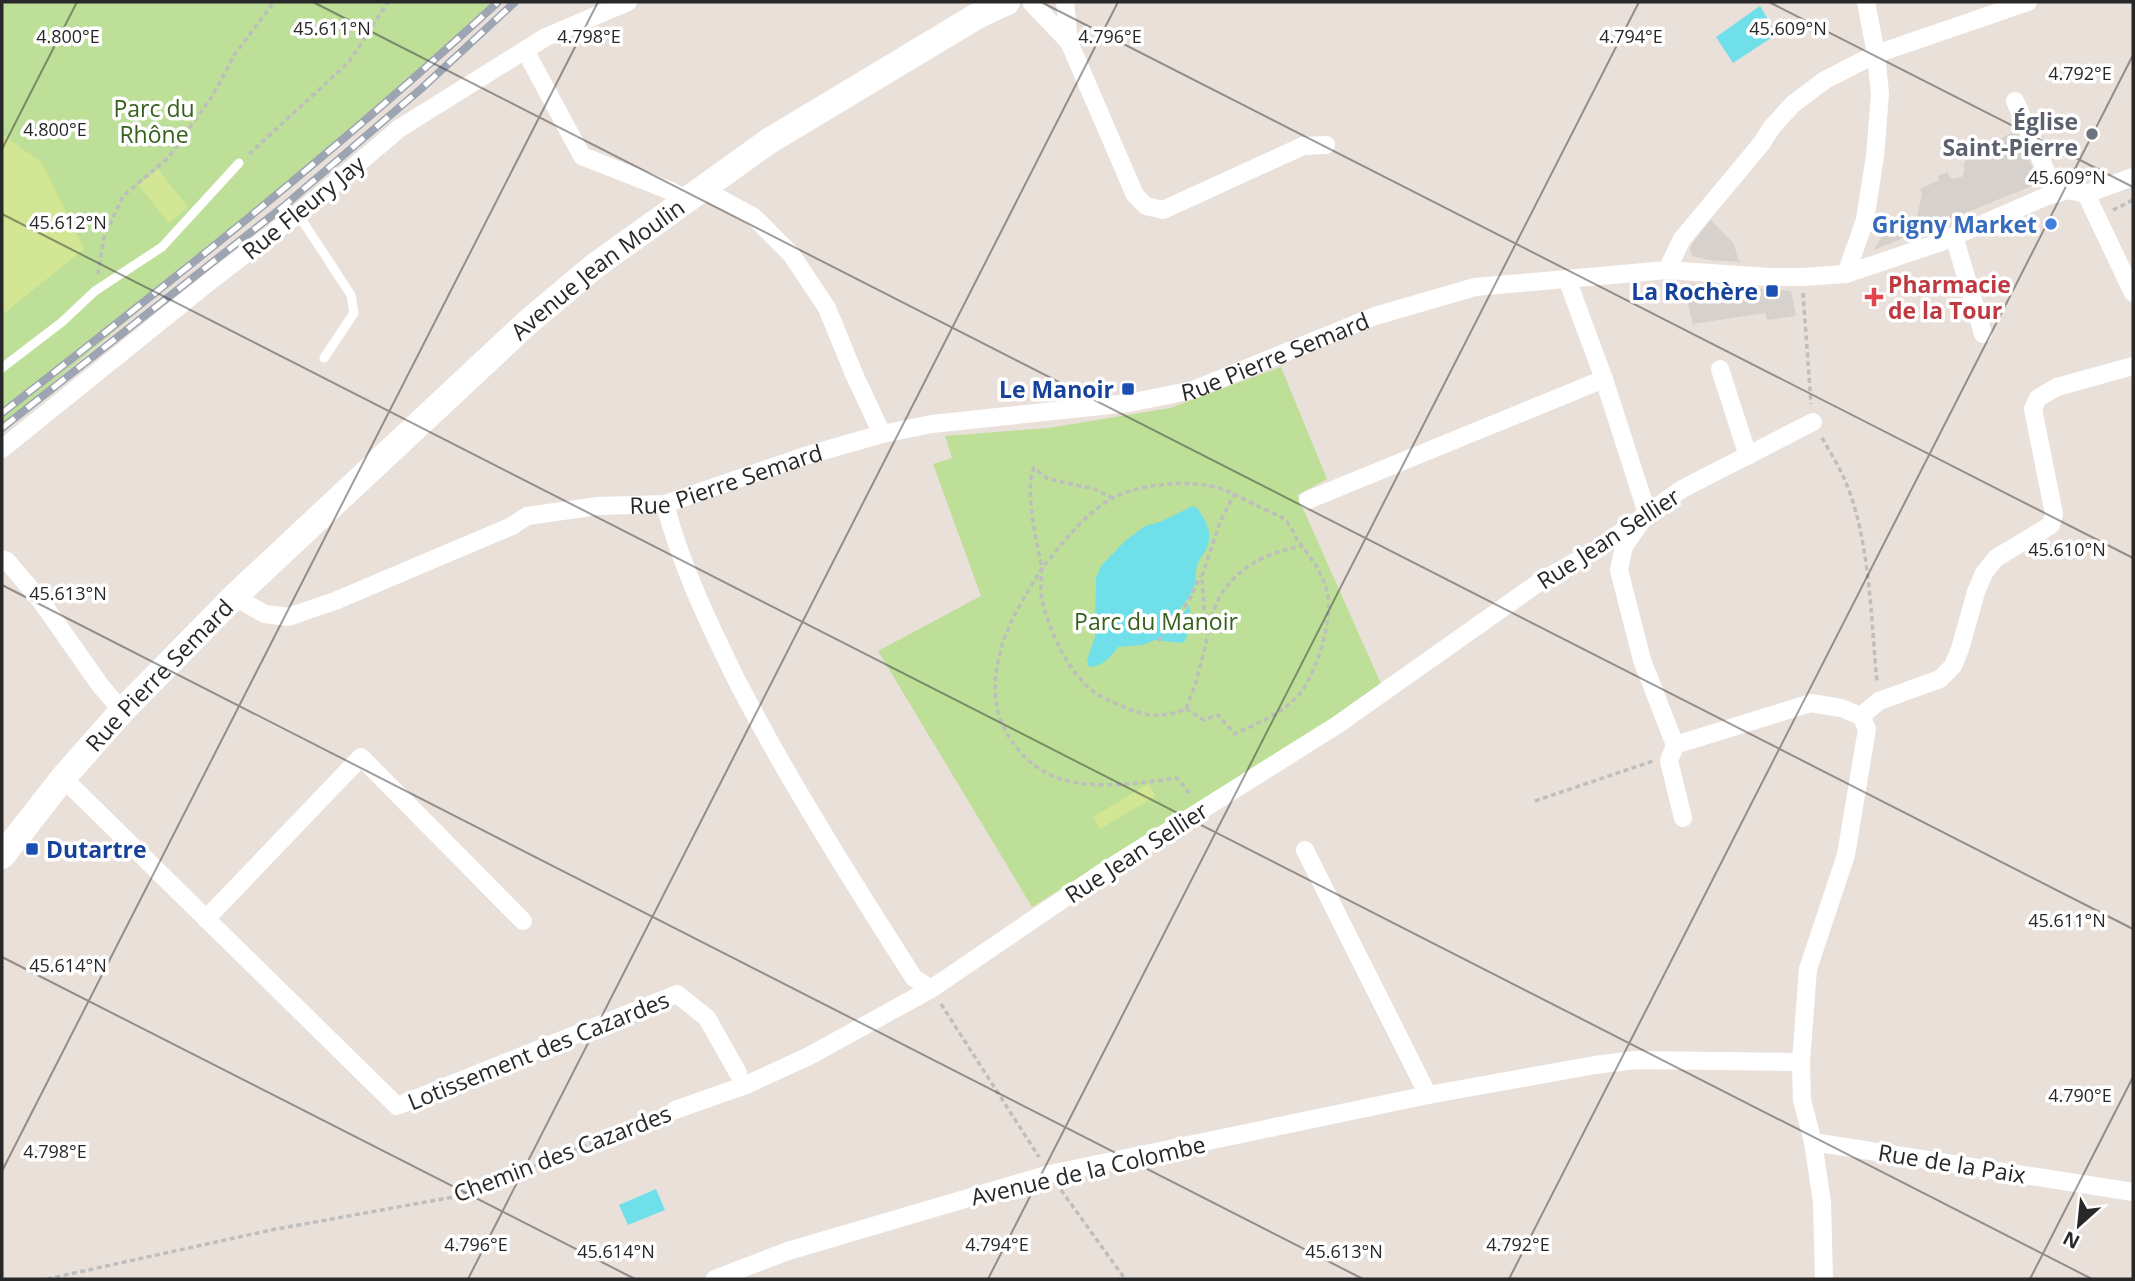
<svg xmlns="http://www.w3.org/2000/svg" width="2135" height="1281" viewBox="0 0 2135 1281" font-family="'Open Sans',sans-serif">
  <style>
    .green { fill: #bddf97 }
    .pitch { fill: #d2e693 }
    .plaza { fill: #d6d1cc }
    .water { fill: #6fdfea }
    .lines { fill: none; stroke-linecap: round; stroke-linejoin: round }
    .path { stroke: #bebebe; stroke-width: 3.5; stroke-dasharray: 5 3.5; stroke-linecap: butt }
    .lane { stroke: #fff; stroke-width: 9 }
    .street { stroke: #fff; stroke-width: 18 }
    .secondary { stroke: #fff; stroke-width: 26 }
    .rail-casing { stroke: #9da4b2; stroke-width: 8 }
    .rail { stroke: #fff; stroke-width: 5; stroke-dasharray: 16; stroke-linecap: butt }
    .ticks { fill: none; stroke: #282828; stroke-width: 2; stroke-opacity: 0.45 }
    .worship-dot { fill: #6b7280; stroke: #fff; stroke-width: 2.5 }
    .shop-dot { fill: #3f7fe0; stroke: #fff; stroke-width: 2.5 }
    .transit-dot { fill: #1a4fb4; stroke: #fff; stroke-width: 2.5 }
    .health-dot { fill: #e0444e; stroke: #fff; stroke-width: 2.5 }
    .labels { text-anchor: middle; dominant-baseline: central; stroke-width: 7; stroke-linejoin: round; paint-order: stroke }
    .park-label { font-size: 23px; fill: #36611c; stroke: #fff }
    .worship-label { font-size: 23px; font-weight: bold; fill: #5b616d; stroke: #fff; text-anchor: end }
    .street-label { font-size: 23px; fill: #282828; stroke: #fff }
    .shop-label { font-size: 23px; font-weight: bold; fill: #366cbe; stroke: #fff; text-anchor: end }
    .health-label { font-size: 23px; font-weight: bold; fill: #be3a42; stroke: #fff; text-anchor: start }
    .transit-label { font-size: 23px; font-weight: bold; fill: #164399; stroke: #fff; text-anchor: end }
    .ticks-label { font-size: 18px; text-anchor: middle; fill: #282828; stroke: #fff; stroke-width: 7; stroke-linejoin: round; paint-order: stroke }
  </style>
  <rect width="100%" height="100%" fill="#eae0da"/>
  <g class="green">
    <polygon points="2,2 495,2 437,57 411,76 284,190 2,425"/>
    <polygon points="1281,367 1327,479 1297,495 1382,686 1300,742 1032,907 878,651 981,596 933,464 952,458 945,436 1048,428 1170,408"/>
  </g>
  <g class="pitch">
    <polygon points="2,134 42,163 84,249 2,315"/>
    <polygon points="158,169 188,207 169,223 138,185"/>
    <polygon points="1148,784 1156,796 1100,829 1093,817"/>
  </g>
  <g class="plaza">
    <polygon points="2017,131 2039,183 1874,250 1892,218 1917,216 1922,194 1920,189 1939,180 1938,176 1947,172 1951,179 1962,177 1964,172 1964,162 2007,135"/>
    <polygon points="1711,220 1734,244 1738,259 1741,262 1708,260 1692,256 1690,249 1692,244"/>
    <polygon points="1682,283 1791,291 1796,316 1767,320 1765,313 1693,324"/>
  </g>
  <g class="water">
    <polygon points="1760,6 1777,34 1733,63 1716,37"/>
    <path d="M 1193,506 L 1197,508 C 1207,522 1215,536 1204,553 C 1201,558 1198,561 1197,567 C 1195,573 1196,578 1195,584 C 1192,594 1185,603 1178,612 L 1182,615 L 1189,605 L 1192,622 L 1185,641 L 1180,643 L 1155,640 L 1142,645 L 1118,647 C 1111,657 1102,667 1089,667 L 1087,660 L 1095,637 L 1096,578 L 1101,566 L 1125,541 L 1145,526 L 1160,522 Z"/>
    <polygon points="656,1189 665,1210 628,1225 619,1205"/>
  </g>
  <g class="lines">
    <g class="path">
      <polyline points="249,154 349,62 388,2"/>
      <polyline points="2113,210 2133,200"/>
      <polyline points="98,274 104,237 123,196 168,158 213,95 235,54 274,2"/>
      <polyline points="1803,293 1811,404"/>
      <path d="M 1822,438 C 1829,450 1837,463 1843,476 C 1870,534 1871,620 1877,683"/>
      <path d="M 1113,498 L 1094,489 L 1048,479 L 1034,468 C 1024,487 1037,545 1042,568 C 1027,593 1009,620 1001,649 C 990,690 993,720 1021,753 C 1032,765 1045,774 1061,779 C 1095,790 1142,783 1177,778 L 1191,795"/>
      <path d="M 1208,625 C 1213,613 1217,599 1225,589 C 1242,564 1274,551 1302,546"/>
      <polyline points="1158,641 1190,599 1200,576"/>
      <path d="M 1186,709 L 1204,720 L 1218,715 L 1235,734 C 1257,723 1285,713 1301,692 C 1317,671 1334,617 1327,591 C 1322,572 1310,556 1298,541 C 1294,534 1290,523 1284,519 C 1277,514 1267,511 1260,507 C 1247,501 1235,494 1222,489 C 1192,479 1141,483 1113,498 C 1084,514 1063,543 1042,568 C 1041,578 1040,590 1042,600 C 1049,628 1063,661 1083,682 C 1093,694 1110,701 1124,707 C 1147,717 1163,718 1186,709 L 1196,682 L 1206,643 L 1208,625 L 1204,610 L 1202,576 L 1220,522 L 1234,495"/>
      <polyline points="1535,801 1653,761"/>
      <polyline points="941,1004 1039,1157"/>
      <polyline points="1061,1190 1125,1279"/>
      <polyline points="47,1279 271,1230 459,1196 660,1116"/>
    </g>
    <g class="lane">
      <polyline points="298,214 351,295 354,313 324,358"/>
      <polyline points="2,368 62,322 95,291 162,247 239,163"/>
    </g>
    <g class="street">
      <polyline points="1031,2 1069,42"/>
      <polyline points="1065,2 1069,42 1135,195 1146,206 1163,210 1303,146 1326,145"/>
      <polyline points="525,50 582,156 671,191 687,200"/>
      <polyline points="2015,101 2056,194"/>
      <polyline points="702,189 754,217 791,254 827,308 854,374 882,434"/>
      <polyline points="2086,194 2133,293"/>
      <polyline points="2086,194 2133,177"/>
      <polyline points="1954,236 1983,334"/>
      <polyline points="1667,270 1682,239 1761,144 1772,127 1793,104 1825,80 1876,54 2028,2"/>
      <polyline points="1846,274 1865,220 1875,156 1880,94 1876,54 1866,2"/>
      <polyline points="1567,279 1604,379 1647,513 1624,546 1619,570 1642,660 1675,745 1811,703 1841,708 1861,716"/>
      <polyline points="1720,369 1748,456"/>
      <polyline points="2,449 214,278 298,214 400,128 546,37 628,2"/>
      <polyline points="1308,500 1604,379"/>
      <path d="M 665,504 C 681,566 709,624 737,681 C 790,783 852,881 914,978 L 931,989"/>
      <polyline points="2,559 7,561 41,601 100,685 122,711"/>
      <path id="s1" d="M 234,597 L 265,614 L 288,617 L 335,601 L 512,526 L 527,516 L 598,506 L 665,504 L 805,456 L 882,434 L 932,424 L 1129,403 L 1193,390 L 1375,316 L 1475,287 L 1667,270 L 1769,277 L 1802,277 L 1846,274 L 1941,242 L 2047,196 L 2068,190 L 2086,194"/>
      <polyline points="1861,716 1879,701 1940,679 1953,666 1960,649 1976,592 1984,573 1996,558 2051,525 2054,514 2033,409 2038,398 2057,387 2133,366"/>
      <polyline points="1675,745 1669,761 1683,818"/>
      <polyline points="63,778 397,1106 677,994 707,1018 738,1073"/>
      <polyline points="1305,850 1428,1095"/>
      <polyline points="206,919 361,757 523,921"/>
      <polyline points="675,1110 746,1085 809,1056 931,989 1103,872 1337,725 1541,581 1596,550 1682,489 1813,422"/>
      <polyline points="1813,1142 2133,1192"/>
      <polyline points="715,1279 788,1251 1050,1174 1428,1095 1595,1065 1635,1060 1801,1062"/>
      <polyline points="1824,1279 1822,1202 1813,1142 1802,1100 1801,1062 1808,969 1846,855 1867,729 1861,716"/>
    </g>
    <path class="secondary" id="s2" d="M 2,856 L 63,778 L 122,711 L 234,597 L 528,322 L 596,265 L 769,141 L 977,16 L 1007,2"/>
    <defs>
      <g id="rail">
        <path d="M 2,413 C 172,281 340,148 498,2"/>
        <polyline points="2,428 284,206 422,88 515,2"/>
      </g>
    </defs>
    <use href="#rail" class="rail-casing"/>
    <use href="#rail" class="rail"/>
  </g>
  <path class="ticks" d="M 313,2 L 2133,929M 1041,2 L 2133,558M 1769,2 L 2133,187M 2,149 L 77,2M 2,214 L 2092,1279M 2,585 L 1363,1279M 2,957 L 635,1279M 2,1171 L 598,2M 468,1279 L 1118,2M 988,1279 L 1639,2M 1509,1279 L 2133,55M 2030,1279 L 2133,1077"/>
  <circle class="worship-dot" cx="2092" cy="134" r="7"/>
  <circle class="shop-dot" cx="2051" cy="224" r="7"/>
  <g class="transit-dot">
    <rect x="1765" y="284" width="14" height="14" rx="3.5"/>
    <rect x="1121" y="382" width="14" height="14" rx="3.5"/>
    <rect x="25" y="842" width="14" height="14" rx="3.5"/>
  </g>
  <path class="health-dot" d="M1870.5 286.5h7v7h7v7h-7v7h-7v-7h-7v-7h7z"/>
  <g class="labels">
    <g class="park-label">
      <text x="154" y="108">Parc du<tspan x="154" dy="26">Rhône</tspan></text>
      <text x="1156" y="621">Parc du Manoir</text>
    </g>
    <g class="worship-label">
      <text x="2078" y="121">Église<tspan x="2078" dy="26">Saint-Pierre</tspan></text>
    </g>
    <g class="street-label">
      <text transform="translate(303 207) rotate(-39)">Rue Fleury Jay</text>
      <text stroke="none"><textPath href="#s2" startOffset="838">Avenue Jean Moulin</textPath></text>
      <text stroke="none"><textPath href="#s1" startOffset="1088">Rue Pierre Semard</textPath></text>
      <text stroke="none"><textPath href="#s1" startOffset="522">Rue Pierre Semard</textPath></text>
      <text transform="translate(1608 538) rotate(-33)">Rue Jean Sellier</text>
      <text stroke="none"><textPath href="#s2" startOffset="240">Rue Pierre Semard</textPath></text>
      <text transform="translate(1136 852) rotate(-33)">Rue Jean Sellier</text>
      <text transform="translate(538 1050) rotate(-22)">Lotissement des Cazardes</text>
      <text transform="translate(562 1153) rotate(-21)">Chemin des Cazardes</text>
      <text transform="translate(1952 1163) rotate(9)">Rue de la Paix</text>
      <text transform="translate(1088 1170) rotate(-13)">Avenue de la Colombe</text>
    </g>
    <g class="shop-label">
      <text x="2037" y="224">Grigny Market</text>
    </g>
    <g class="health-label">
      <text x="1888" y="284">Pharmacie<tspan x="1888" dy="26">de la Tour</tspan></text>
    </g>
    <g class="transit-label">
      <text x="1758" y="291">La Rochère</text>
      <text x="1114" y="389">Le Manoir</text>
      <text x="46" y="849" text-anchor="start">Dutartre</text>
    </g>
  </g>
  <g class="ticks-label">
    <text x="332" y="35">45.611°N</text>
    <text x="1788" y="35">45.609°N</text>
    <text x="68" y="43">4.800°E</text>
    <text x="589" y="43">4.798°E</text>
    <text x="1110" y="43">4.796°E</text>
    <text x="1631" y="43">4.794°E</text>
    <text x="2080" y="80">4.792°E</text>
    <text x="55" y="136">4.800°E</text>
    <text x="2067" y="184">45.609°N</text>
    <text x="68" y="229">45.612°N</text>
    <text x="2067" y="556">45.610°N</text>
    <text x="68" y="600">45.613°N</text>
    <text x="2067" y="927">45.611°N</text>
    <text x="68" y="972">45.614°N</text>
    <text x="2080" y="1102">4.790°E</text>
    <text x="55" y="1158">4.798°E</text>
    <text x="476" y="1251">4.796°E</text>
    <text x="997" y="1251">4.794°E</text>
    <text x="1518" y="1251">4.792°E</text>
    <text x="616" y="1258">45.614°N</text>
    <text x="1344" y="1258">45.613°N</text>
  </g>
  <rect width="2135" height="1281" fill="none" stroke="#282828" stroke-width="7"/>
  <g transform="translate(2079 1225) rotate(207)" stroke="#ffffff" stroke-width="5" paint-order="stroke">
  <path d="M0-5L12 26L0 18L-12 26Z" fill="#282828"/>
  <text y="-10" font-size="19" font-weight="bold" text-anchor="middle" fill="#282828">N</text>
  </g>
</svg>
